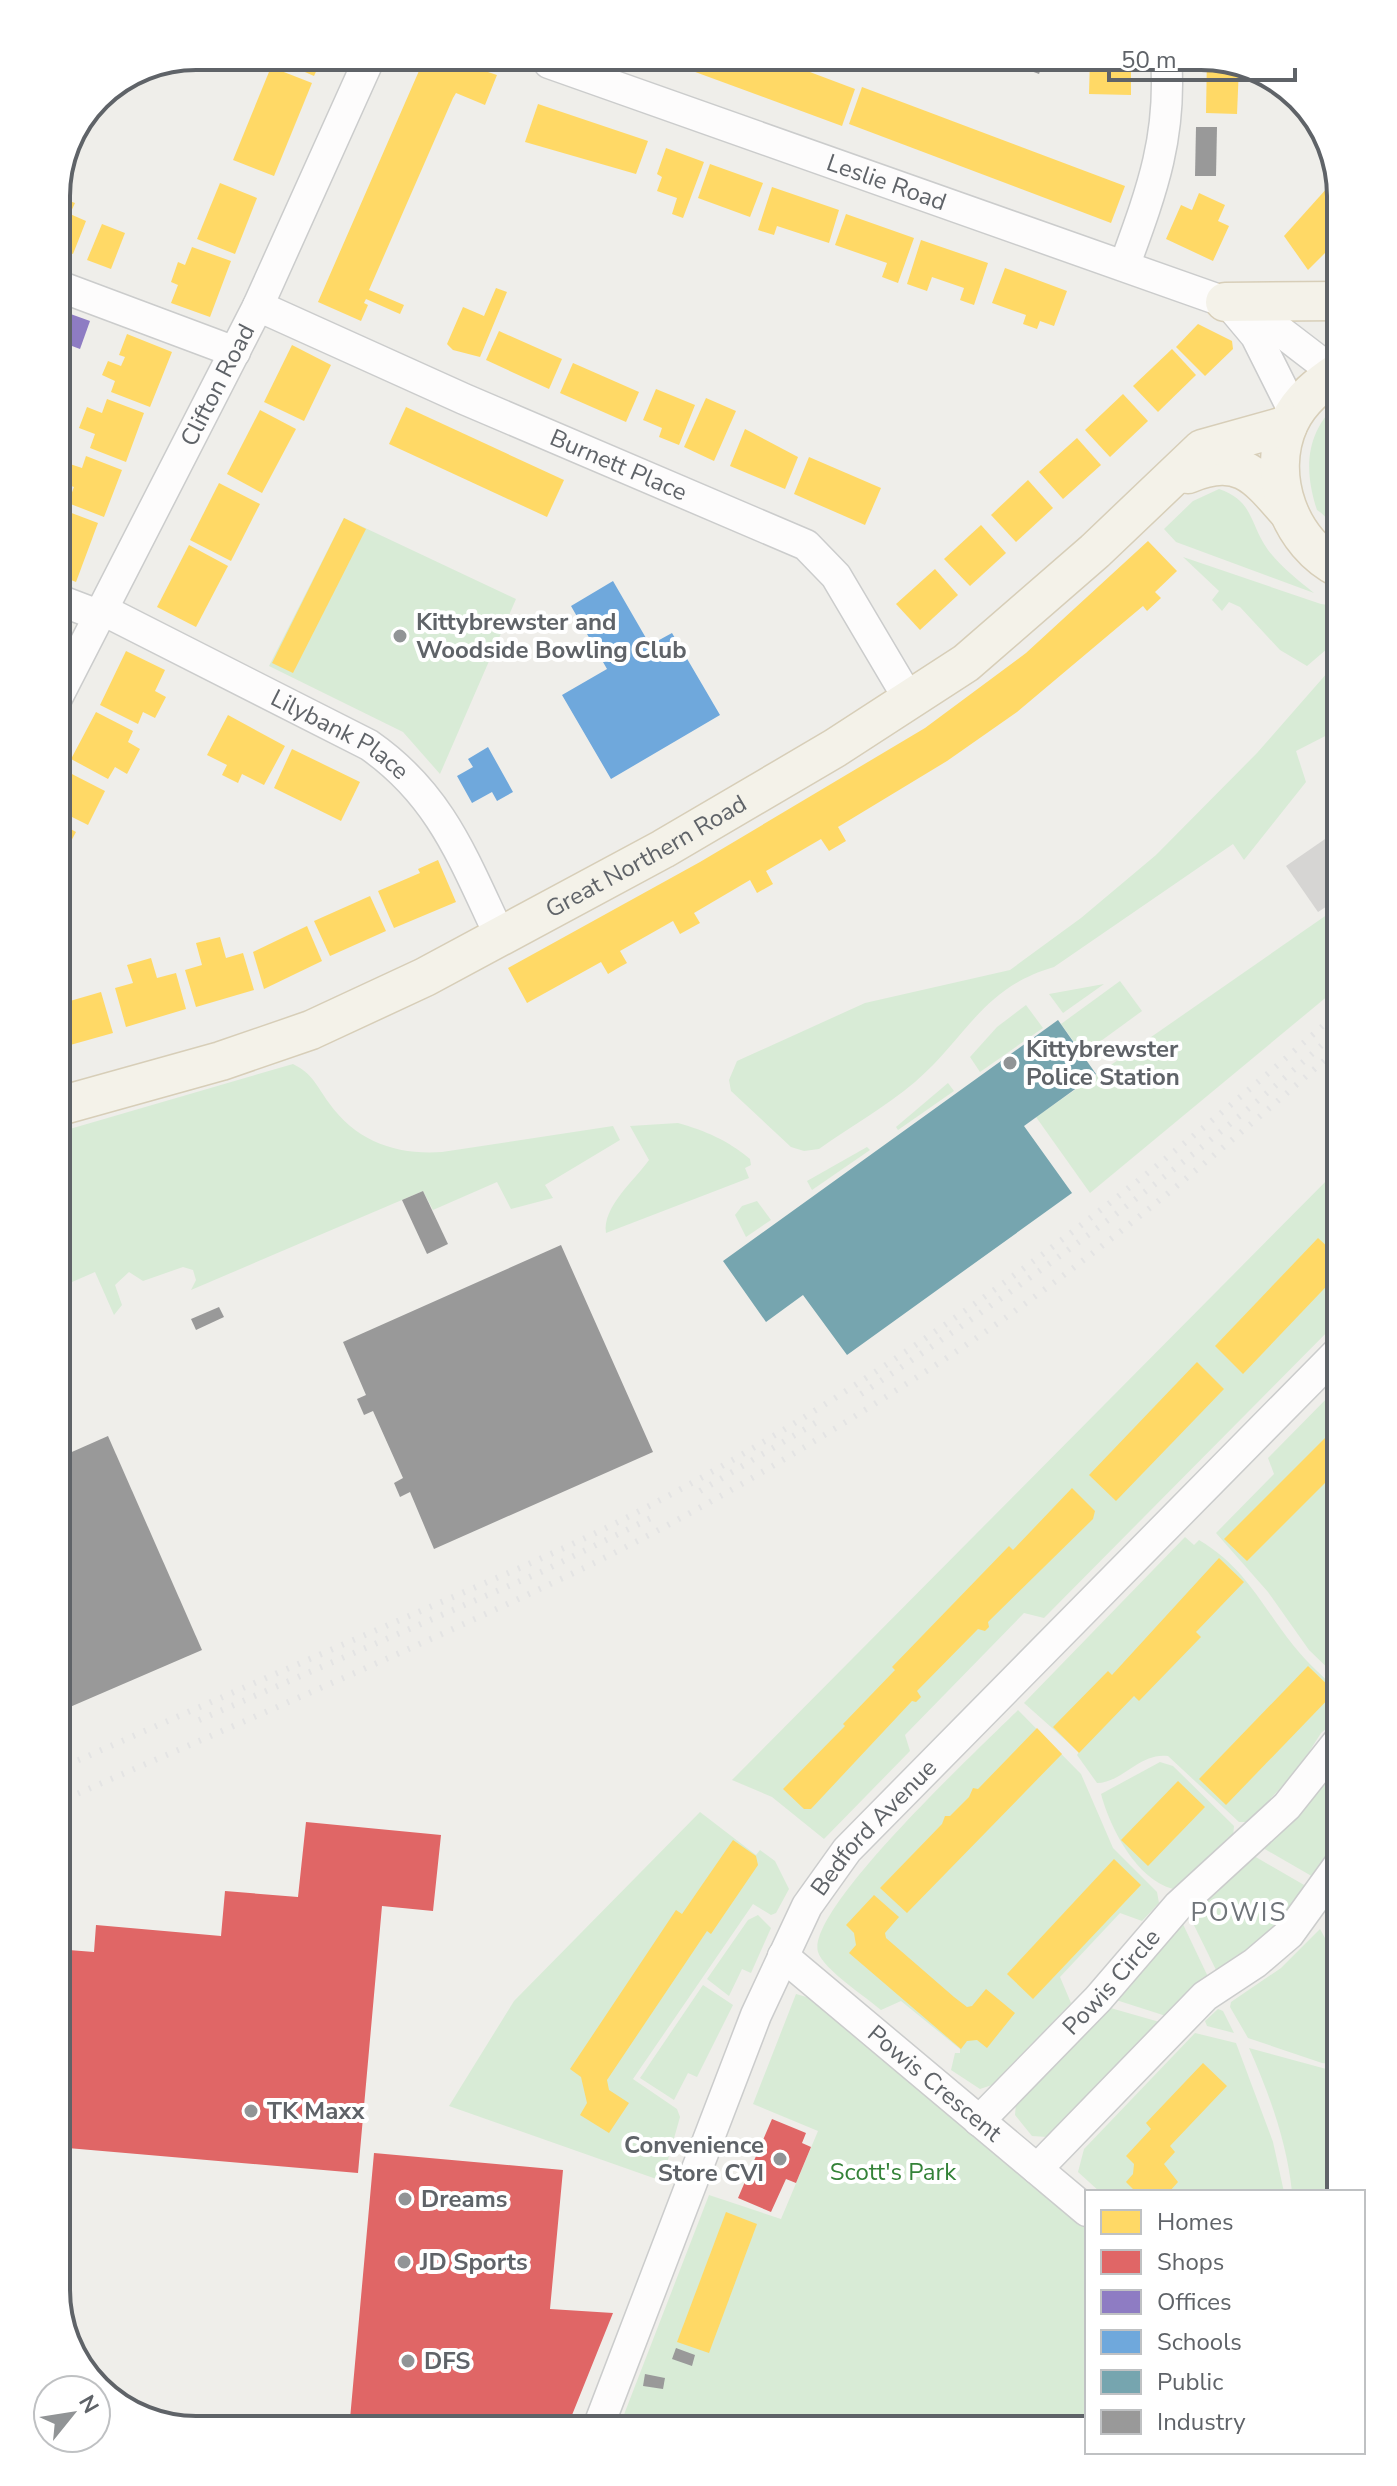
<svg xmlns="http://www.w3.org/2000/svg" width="1397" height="2486" viewBox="0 0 1397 2486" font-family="'Nunito Sans',sans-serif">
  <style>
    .green { fill: #d8ebd6 }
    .homes { fill: #ffd966 }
    .shops { fill: #e06666 }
    .offices { fill: #8e7cc3 }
    .schools { fill: #6fa8dc }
    .public { fill: #76a5af }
    .industry { fill: #999 }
    .building { fill: #d6d5d3 }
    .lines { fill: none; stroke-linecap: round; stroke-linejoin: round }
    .minor-casing { stroke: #cbcccc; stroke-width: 33 }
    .major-casing { stroke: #d7ceb8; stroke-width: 41 }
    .minor { stroke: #fdfcfc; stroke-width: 30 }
    .major { stroke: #f4f2e9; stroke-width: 38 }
    .rail { stroke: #e4e4e4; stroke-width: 6; stroke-dasharray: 2 10; stroke-linecap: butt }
    .poi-dot { fill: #919496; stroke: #fff; stroke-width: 3 }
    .labels { text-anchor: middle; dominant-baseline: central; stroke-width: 8; stroke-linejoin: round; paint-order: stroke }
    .street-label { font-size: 24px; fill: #5f6368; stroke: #fff }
    .poi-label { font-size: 24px; font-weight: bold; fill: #5f6368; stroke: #fff; text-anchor: start }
    .park-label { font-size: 24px; fill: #348238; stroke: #fff }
    .neighbourhood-label { font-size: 26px; letter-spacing: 2px; fill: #70757a; stroke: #fff }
    .rim { fill: none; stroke: #5f6368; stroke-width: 4 }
  </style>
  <rect width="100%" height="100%" fill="#efeeea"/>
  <g class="green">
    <path d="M 1341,400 L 1341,533 C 1329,527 1328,516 1317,510 C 1303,467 1306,431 1341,400 Z"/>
    <path d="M 1219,489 C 1254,501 1249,523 1268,550 C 1281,567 1298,580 1314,593 L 1176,542 L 1164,529 L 1193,501 Z"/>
    <polygon points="344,518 516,599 440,774 403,732 269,666"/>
    <polygon points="1183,557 1321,604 1341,607 1341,637 1307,666 1280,650 1240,607 1229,602 1222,611 1212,600 1219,591"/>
    <path d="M 1328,672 L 1341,699 L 1341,728 L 1296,751 L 1306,782 L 1244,860 L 1233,844 L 1054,967 C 982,988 967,1037 915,1082 C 885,1107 850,1127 819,1149 L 804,1151 L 791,1147 L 731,1091 L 729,1080 L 737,1061 L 865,1003 L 1010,970 L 1081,918 L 1156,855 L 1257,753 Z"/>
    <polygon points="1341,905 1341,985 1090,1193 1036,1117"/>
    <polygon points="1120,981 1142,1011 1083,1054 1061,1024"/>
    <polygon points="1104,984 1063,1013 1049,994"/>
    <polygon points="1026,1005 1043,1028 980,1072 970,1057 997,1027"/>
    <path d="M 293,1064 C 313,1074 316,1085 329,1103 C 357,1142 396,1155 442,1152 L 613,1126 L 620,1140 L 545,1185 L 553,1198 L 511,1209 L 497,1182 L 433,1210 L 423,1191 L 191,1290 L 196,1280 L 193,1270 L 183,1267 L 143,1281 L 129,1272 L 115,1285 L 122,1305 L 114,1315 L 95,1272 L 56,1289 L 56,1229 L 71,1215 L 70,1196 L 56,1183 L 56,1133 Z"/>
    <polygon points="948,1083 954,1091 898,1130 896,1127"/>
    <path d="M 678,1123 C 706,1131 727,1140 750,1159 L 751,1165 L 745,1168 L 749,1178 L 606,1233 C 602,1207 635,1180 649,1160 L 630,1126 Z"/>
    <polygon points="867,1147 870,1150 812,1190 807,1181"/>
    <polygon points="1341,1166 1341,1318 1044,1618 1024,1613 905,1735 910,1751 824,1839 772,1797 732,1780"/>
    <polygon points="757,1201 771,1220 746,1237 735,1215 742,1206"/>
    <polygon points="1336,1389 1341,1389 1341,1681 1309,1650 1268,1592 1216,1533 1274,1474 1268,1458"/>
    <path d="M 1185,1537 L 1194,1545 L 1199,1540 C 1246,1568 1261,1605 1293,1645 C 1307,1663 1325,1678 1341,1694 L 1341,1716 L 1321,1733 L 1299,1768 L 1249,1822 L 1239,1822 L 1168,1756 C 1140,1752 1122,1783 1097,1783 L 1077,1755 L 1079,1752 L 1024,1703 Z"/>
    <path d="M 1018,1710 L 1081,1774 L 1113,1848 L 1157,1892 L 1159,1903 L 1142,1921 L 1120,1913 L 1060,1977 L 1071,2003 L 992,2085 L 980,2089 L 951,2070 L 955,2053 L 960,2053 L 960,2049 L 901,2001 L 881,2010 C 866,1997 823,1969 818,1952 C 806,1909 983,1745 1018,1710 Z"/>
    <path d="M 1160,1762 L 1173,1766 L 1234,1826 L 1233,1837 L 1173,1889 C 1136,1879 1110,1828 1101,1794 Z"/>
    <polygon points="1341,1764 1341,1843 1315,1878 1263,1848"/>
    <polygon points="700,1812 756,1855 760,1850 775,1861 789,1889 776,1913 771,1915 753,1904 633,2079 677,2109 680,2117 662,2181 449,2106 514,2001"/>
    <polygon points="1254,1856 1311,1889 1308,1897 1219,1976 1187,1911"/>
    <polygon points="758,1915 771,1928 751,1973 742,1969 729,1996 707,1979 748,1920"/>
    <polygon points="1180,1918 1210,1981 1169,2017 1113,1999"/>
    <polygon points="1320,1929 1341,1967 1340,2065 1322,2063 1248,2038 1230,2007 1231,2002 1281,1968"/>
    <polygon points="703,1985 733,2005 697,2077 688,2073 674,2100 640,2078"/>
    <polygon points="796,1994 817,2000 1087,2226 1087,2430 618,2430 709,2195 781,2219 818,2131 753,2104"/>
    <polygon points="1107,2007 1163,2023 1047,2137 1032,2136 1015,2115 1016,2103"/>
    <polygon points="1218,2009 1223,2011 1234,2033 1207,2026 1205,2021"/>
    <polygon points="1195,2033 1236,2043 1273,2142 1284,2192 1100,2192 1078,2172 1084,2149"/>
    <path d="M 1249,2048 L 1341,2073 L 1341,2192 L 1292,2192 C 1287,2142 1269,2093 1249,2048 Z"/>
  </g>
  <g class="homes">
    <polygon points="1207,56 1239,67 1237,114 1206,113"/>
    <polygon points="1090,57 1131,57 1131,95 1089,94"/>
    <polygon points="778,60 855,89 842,126 668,62"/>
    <polygon points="461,63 497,75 485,105 456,93 453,98 369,290 404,305 400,314 366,299 364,303 368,305 361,321 318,302 422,64"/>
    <polygon points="289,65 319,65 314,76"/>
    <polygon points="271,67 312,83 274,176 233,160"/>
    <polygon points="862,87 1125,186 1111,223 849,124"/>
    <polygon points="538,104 648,141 636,174 525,142"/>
    <polygon points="666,148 704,162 683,218 672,214 677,198 657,191 662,177 657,174"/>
    <polygon points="710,164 763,183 750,217 698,198"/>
    <polygon points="1337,177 1341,237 1308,270 1284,236"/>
    <polygon points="220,183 257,198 235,254 197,239"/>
    <polygon points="772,187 839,210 829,243 777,226 774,235 758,230"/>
    <polygon points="1199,193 1225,205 1218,221 1229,226 1213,261 1166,239 1181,205 1192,210"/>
    <polygon points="56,196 75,203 70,214 86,221 73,254 56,248"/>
    <polygon points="846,214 914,238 898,283 882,277 887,263 835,245"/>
    <polygon points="102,224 125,233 111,269 87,260"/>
    <polygon points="921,240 988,263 974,305 960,300 964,288 932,277 927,291 907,284"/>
    <polygon points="192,247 231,261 210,317 171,303 178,285 171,282 178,262 185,265"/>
    <polygon points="1005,268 1067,291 1054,326 1040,321 1037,329 1023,324 1026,315 992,303"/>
    <polygon points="496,288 507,292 480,357 453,350 447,344 463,307 484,316"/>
    <polygon points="1198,324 1232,341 1233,349 1205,376 1176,347"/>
    <polygon points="499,331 562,359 549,389 486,360"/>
    <polygon points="127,334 172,352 150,407 111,392 115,381 102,375 108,361 121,366 125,357 119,355"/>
    <polygon points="292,345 331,365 304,421 264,402"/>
    <polygon points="1172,349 1196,375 1158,412 1133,386"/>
    <polygon points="573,363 639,392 626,422 560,393"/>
    <polygon points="656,389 695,405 679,445 659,437 662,428 643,420"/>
    <polygon points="1123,394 1148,421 1110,457 1085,430"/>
    <polygon points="706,398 736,411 714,461 684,447"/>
    <polygon points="107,399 144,413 126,462 90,448 95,434 79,428 87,407 102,413"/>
    <polygon points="406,407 564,480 547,517 389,444"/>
    <polygon points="260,410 296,429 262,493 227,474"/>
    <polygon points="745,429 798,457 785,489 730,466"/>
    <polygon points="1077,438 1101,465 1063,499 1039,472"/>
    <polygon points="86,456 122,470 104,517 68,503 74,487 60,482 67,463 82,468"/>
    <polygon points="809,457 881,488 865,525 794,494"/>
    <polygon points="1028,480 1053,508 1016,542 991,515"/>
    <polygon points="219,483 260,504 231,561 190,540"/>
    <polygon points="61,509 98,523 76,582 56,574 56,521"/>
    <polygon points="344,518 366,529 293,673 272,663"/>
    <polygon points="981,525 1006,553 970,586 944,559"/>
    <polygon points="1148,541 1177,571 1155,592 1161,598 1147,611 1143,606 1017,712 947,761 838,827 846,841 829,851 821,839 766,871 773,884 757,893 750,880 694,913 700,923 680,934 673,921 620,951 627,963 618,968 608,974 601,962 527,1003 508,968 700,862 925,728 1026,653"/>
    <polygon points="189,545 228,566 196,627 157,607"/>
    <polygon points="935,569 958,595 920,630 896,604"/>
    <polygon points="126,651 165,670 155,691 166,697 155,718 143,712 138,724 100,705"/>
    <polygon points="96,712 133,731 128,742 140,749 127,774 115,767 108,779 71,759"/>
    <polygon points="228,715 285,746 264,785 242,774 238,783 222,775 227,765 207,755"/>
    <polygon points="292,749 360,782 341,821 274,788"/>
    <polygon points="66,771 105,791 88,825 56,809 56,790"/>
    <polygon points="56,821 76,832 56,869"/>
    <polygon points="438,860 456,902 394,928 378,891 420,873 418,869"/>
    <polygon points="370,896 386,931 330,956 314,921"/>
    <polygon points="307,926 322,961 264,989 253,952"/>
    <polygon points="220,937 226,958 243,953 254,990 196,1007 185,970 202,965 196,943"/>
    <polygon points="151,958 157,978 176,973 186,1009 126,1027 115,988 133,983 127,965"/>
    <polygon points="67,988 70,1001 101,992 113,1033 56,1049 56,991"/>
    <polygon points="1318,1238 1341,1259 1341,1271 1243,1374 1215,1346"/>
    <polygon points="1197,1362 1224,1389 1116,1501 1089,1475"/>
    <polygon points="1335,1428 1341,1430 1341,1467 1247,1561 1224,1539"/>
    <polygon points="1072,1488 1095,1511 1093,1519 988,1622 989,1627 985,1631 978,1629 917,1691 921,1697 916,1702 912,1701 811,1809 804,1809 783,1789 845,1726 843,1724 895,1670 892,1667 1009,1546 1013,1550"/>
    <polygon points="1219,1558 1244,1582 1196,1632 1201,1637 1139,1701 1134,1696 1079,1753 1053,1727 1108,1671 1112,1675"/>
    <polygon points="1341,1650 1341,1672 1329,1661"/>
    <polygon points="1308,1666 1335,1692 1226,1805 1199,1779"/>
    <polygon points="1037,1728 1062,1754 907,1913 880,1888 942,1824 945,1816 950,1816 969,1797 973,1788 978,1789"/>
    <polygon points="1178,1781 1205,1807 1148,1866 1121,1840"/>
    <polygon points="733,1840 756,1856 758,1865 711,1934 707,1931 607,2080 609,2090 629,2103 609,2133 580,2115 587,2103 581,2077 570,2069 676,1910 682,1914"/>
    <polygon points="1114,1859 1141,1885 1033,1999 1007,1974"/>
    <polygon points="874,1895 899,1917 885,1933 886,1938 954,1997 967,2007 972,2006 986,1989 1015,2013 987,2048 977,2040 967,2041 961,2049 849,1953 856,1945 854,1933 846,1925"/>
    <polygon points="1203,2063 1227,2086 1170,2146 1175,2152 1164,2164 1178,2182 1169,2192 1136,2192 1126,2182 1133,2174 1134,2164 1126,2156 1151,2129 1146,2123"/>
    <polygon points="726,2212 757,2224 709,2353 677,2342"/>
    <polygon points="640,2420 723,2428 723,2430 639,2430"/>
  </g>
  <g class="shops">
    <polygon points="1341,654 1341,699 1325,666"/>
    <polygon points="306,1822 441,1835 433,1911 382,1906 358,2173 56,2147 56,1949 94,1952 96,1925 221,1936 225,1891 298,1897"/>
    <polygon points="772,2119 806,2133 802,2143 811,2147 796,2183 786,2179 771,2212 738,2198"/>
    <polygon points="374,2153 563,2170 550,2309 613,2313 566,2430 349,2430"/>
  </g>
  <polygon class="offices" points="65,312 90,321 80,349 56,340"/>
  <g class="schools">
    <polygon points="613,581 650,645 672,633 720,715 611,779 562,695 607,669 571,606"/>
    <polygon points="488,747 513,792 497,801 492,792 472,803 457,776 473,767 468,759"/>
  </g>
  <polygon class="public" points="1058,1020 1096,1074 1024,1126 1072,1193 847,1355 803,1295 766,1322 723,1261"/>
  <g class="industry">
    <polygon points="996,58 1045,58 1039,74"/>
    <polygon points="1196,127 1217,127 1216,176 1195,176"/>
    <polygon points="423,1191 448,1244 427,1254 402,1200"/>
    <polygon points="561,1245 653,1452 434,1549 410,1492 400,1497 394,1483 403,1478 373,1411 364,1415 357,1399 366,1395 343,1342"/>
    <polygon points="219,1307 224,1317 196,1330 191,1319"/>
    <polygon points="108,1436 202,1650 56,1713 56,1459"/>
    <polygon points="676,2348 695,2355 692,2366 672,2359"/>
    <polygon points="645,2374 665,2378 663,2389 643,2386"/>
  </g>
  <polygon class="building" points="1341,828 1341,897 1318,912 1286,866"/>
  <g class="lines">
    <defs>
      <g id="minor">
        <path id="s1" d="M 549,63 L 1225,302 L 1272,325 L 1336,374"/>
        <path d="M 1125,264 C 1152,190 1172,137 1166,57"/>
        <polyline points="56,285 235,352"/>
        <path id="s2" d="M 258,306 L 464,399 L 806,545 L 836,576 L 910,701"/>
        <polyline points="1235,311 1256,336 1295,414"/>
        <polyline points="56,599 98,615"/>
        <path id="s3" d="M 101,609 L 369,745 C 442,796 464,861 501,938"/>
        <path id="s4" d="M 56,700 L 258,306 L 367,64"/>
        <path id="s5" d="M 783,1956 L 1087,2211"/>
        <path id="s6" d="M 979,2121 L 1098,1999 L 1178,1906 L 1287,1806 L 1341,1738"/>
        <polyline points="1037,2169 1205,1996 1255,1963 1289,1934 1341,1862"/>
        <path id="s7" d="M 597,2430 L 756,2015 L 807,1906 L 847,1850 L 1341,1349"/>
      </g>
      <g id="major">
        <polyline points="1225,302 1341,301"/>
        <path d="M 1188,474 C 1239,452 1257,476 1289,513"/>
        <path d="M 1341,569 C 1290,544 1265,476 1289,423 C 1300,399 1320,384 1341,370"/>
        <path id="s8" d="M 56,1107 L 221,1061 L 311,1030 L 425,977 L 663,849 L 835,748 L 966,663 L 1095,551 L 1202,449 L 1288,425"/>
      </g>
    </defs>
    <use href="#minor" class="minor-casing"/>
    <use href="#major" class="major-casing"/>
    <use href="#minor" class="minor"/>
    <use href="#major" class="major"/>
    <g class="rail">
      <path d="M 861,1394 C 1029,1283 1192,1163 1341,1028"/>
      <polyline points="700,1491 817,1422"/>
      <polyline points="199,1720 541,1572 651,1518"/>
      <path d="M 56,1770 C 174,1718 291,1667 409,1616 C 489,1581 572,1547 649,1506 C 900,1374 1129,1197 1341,1010"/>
      <path d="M 56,1803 C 219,1732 384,1662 546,1586 C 684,1522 817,1442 945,1359 C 1085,1267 1215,1156 1341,1046"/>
    </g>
  </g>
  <g class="poi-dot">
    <circle cx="400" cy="636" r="8"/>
    <circle cx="1010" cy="1063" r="8"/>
    <circle cx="251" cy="2111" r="8"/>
    <circle cx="780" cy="2159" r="8"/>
    <circle cx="405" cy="2199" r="8"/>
    <circle cx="404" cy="2262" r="8"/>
    <circle cx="408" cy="2361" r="8"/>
  </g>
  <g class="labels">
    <g class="street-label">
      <text stroke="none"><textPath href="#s1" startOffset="358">Leslie Road</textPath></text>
      <text stroke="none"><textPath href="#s4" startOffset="354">Clifton Road</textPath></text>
      <text stroke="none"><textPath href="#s2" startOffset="394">Burnett Place</textPath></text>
      <text stroke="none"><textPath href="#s3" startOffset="270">Lilybank Place</textPath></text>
      <text stroke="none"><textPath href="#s8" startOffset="644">Great Northern Road</textPath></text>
      <text stroke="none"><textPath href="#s7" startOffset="668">Bedford Avenue</textPath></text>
      <text stroke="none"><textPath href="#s6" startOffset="192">Powis Circle</textPath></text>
      <text stroke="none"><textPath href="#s5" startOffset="198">Powis Crescent</textPath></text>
    </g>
    <g class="poi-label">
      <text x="416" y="622">Kittybrewster and<tspan x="416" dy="28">Woodside Bowling Club</tspan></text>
      <text x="1026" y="1049">Kittybrewster<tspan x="1026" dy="28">Police Station</tspan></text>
      <text x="267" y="2111">TK Maxx</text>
      <text x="764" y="2145" text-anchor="end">Convenience<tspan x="764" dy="28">Store CVI</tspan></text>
      <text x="421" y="2199">Dreams</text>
      <text x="420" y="2262">JD Sports</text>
      <text x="424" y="2361">DFS</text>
    </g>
    <g class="park-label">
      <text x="893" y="2172">Scott's Park</text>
    </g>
    <g class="neighbourhood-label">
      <text x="1239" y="1912">POWIS</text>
    </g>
  </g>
  <path d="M0 0H1397V2486H0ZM196 70H1201A126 126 0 0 1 1327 196V2290A126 126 0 0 1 1201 2416H196A126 126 0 0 1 70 2290V196A126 126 0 0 1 196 70Z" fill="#fff" fill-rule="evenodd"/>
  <path class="rim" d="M196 70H1201A126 126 0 0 1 1327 196V2290A126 126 0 0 1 1201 2416H196A126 126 0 0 1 70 2290V196A126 126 0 0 1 196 70Z"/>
  <rect x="1085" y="2190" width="280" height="264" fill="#ffffff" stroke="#bfc1c3" stroke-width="2"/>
  <rect x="1101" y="2210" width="40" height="24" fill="#ffd966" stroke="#bfc1c3" stroke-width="2"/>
  <text x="1157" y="2230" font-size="24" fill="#5f6368">Homes</text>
  <rect x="1101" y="2250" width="40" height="24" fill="#e06666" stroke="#bfc1c3" stroke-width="2"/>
  <text x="1157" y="2270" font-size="24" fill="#5f6368">Shops</text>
  <rect x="1101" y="2290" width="40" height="24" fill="#8e7cc3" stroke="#bfc1c3" stroke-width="2"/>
  <text x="1157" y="2310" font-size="24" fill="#5f6368">Offices</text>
  <rect x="1101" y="2330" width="40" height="24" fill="#6fa8dc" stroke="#bfc1c3" stroke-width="2"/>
  <text x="1157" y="2350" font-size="24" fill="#5f6368">Schools</text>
  <rect x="1101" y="2370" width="40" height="24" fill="#76a5af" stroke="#bfc1c3" stroke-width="2"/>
  <text x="1157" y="2390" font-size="24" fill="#5f6368">Public</text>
  <rect x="1101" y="2410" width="40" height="24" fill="#999999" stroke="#bfc1c3" stroke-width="2"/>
  <text x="1157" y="2430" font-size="24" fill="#5f6368">Industry</text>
  <g transform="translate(72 2414) rotate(60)"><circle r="38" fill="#ffffff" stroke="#bfc1c3" stroke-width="2"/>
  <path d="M0-6L14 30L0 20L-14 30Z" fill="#919496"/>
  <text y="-12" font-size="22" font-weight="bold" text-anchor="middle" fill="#5f6368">N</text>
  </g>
  <path d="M1109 68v12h186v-12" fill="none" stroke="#5f6368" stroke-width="4"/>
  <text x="1121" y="68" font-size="24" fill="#5f6368" stroke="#ffffff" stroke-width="6" paint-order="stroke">50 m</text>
</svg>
